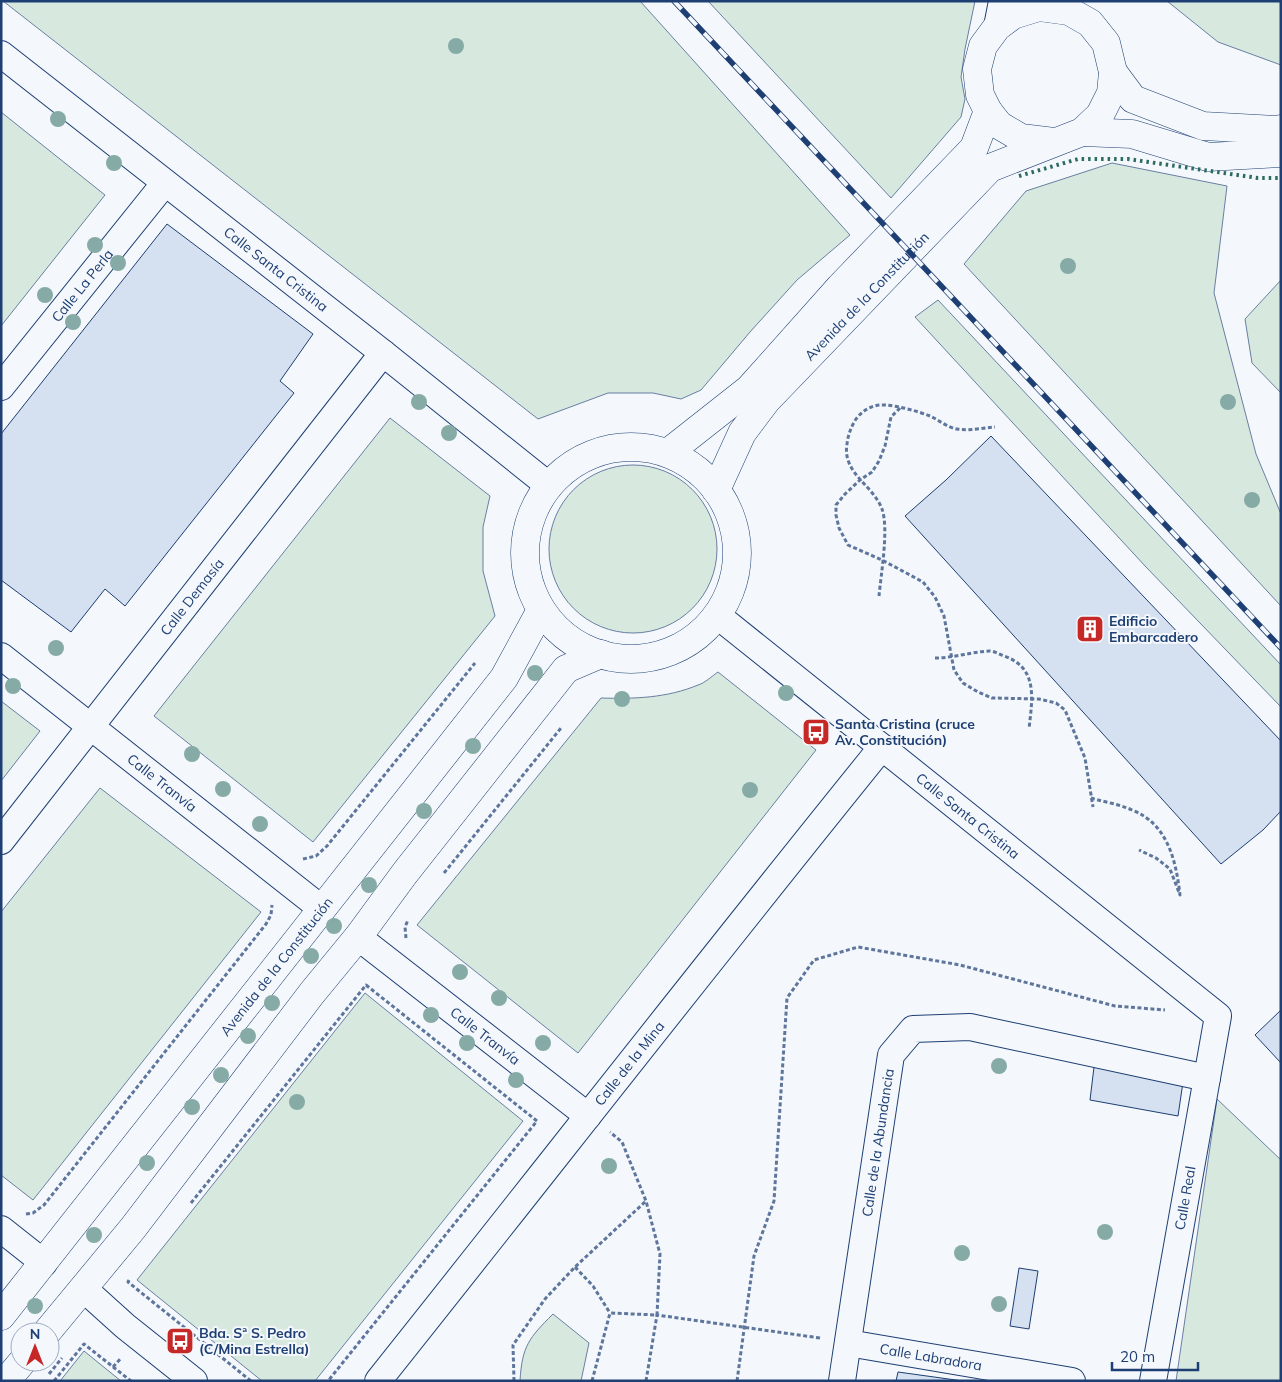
<svg xmlns="http://www.w3.org/2000/svg" width="1282" height="1382" viewBox="0 0 1282 1382" font-family="Mulish,sans-serif">
  <style>
    .green { fill: #d7e8df; stroke: #687fa3 }
    .building { fill: #d5e0f0; stroke: #1d3f73 }
    .lines { fill: none; stroke-linecap: round; stroke-linejoin: round }
    .minor-casing { stroke: #1d3f73; stroke-width: 28 }
    .secondary-casing { stroke: #1d3f73; stroke-width: 29 }
    .path { stroke: #5e769c; stroke-width: 3; stroke-dasharray: 4 2.5; stroke-linecap: butt }
    .minor { stroke: #f4f7fb; stroke-width: 26 }
    .secondary { stroke: #f4f7fb; stroke-width: 28 }
    .rail-casing { stroke: #1d3f73; stroke-width: 5.5 }
    .rail { stroke: #f4f7fb; stroke-width: 4; stroke-dasharray: 11; stroke-linecap: butt }
    .hedge { stroke: #2c6c60; stroke-width: 4; stroke-dasharray: 2.5 4; stroke-linecap: butt }
    .tree { fill: #86aba6 }
    .labels { text-anchor: middle; dominant-baseline: central; stroke-width: 4; stroke-linejoin: round; paint-order: stroke }
    .street-label { font-size: 14px; fill: #1d3f73; stroke: #f4f7fb }
    .poi-label { font-size: 14px; font-weight: bold; fill: #1d3f73; stroke: #f4f7fb; text-anchor: start }
  </style>
  <rect width="100%" height="100%" fill="#f4f7fb"/>
  <g class="green">
    <polygon points="3,1 640,1 850,235 797,280 750,332 701,390 681,399 653,393 608,393 538,419"/>
    <polygon points="708,1 975,1 965,49 961,77 965,99 961,117 891,198"/>
    <polygon points="1167,1 1281,1 1281,65 1218,42"/>
    <polygon points="1,112 105,195 1,326"/>
    <polygon points="1112,163 1227,186 1214,293 1256,454 1281,514 1281,606 964,264 1026,191"/>
    <polygon points="1281,280 1281,393 1252,363 1245,319"/>
    <polygon points="938,300 1281,665 1281,707 1146,567 915,317"/>
    <polygon points="390,418 490,496 483,527 483,571 495,616 313,842 154,716"/>
    <circle cx="633" cy="549" r="84"/>
    <path d="M 718,672 L 816,750 L 578,1053 L 417,925 L 601,698 C 634,699 667,698 698,685 C 705,683 712,676 718,672 Z"/>
    <polygon points="1,701 40,731 1,781"/>
    <polygon points="100,788 261,912 33,1200 1,1175 1,912"/>
    <polygon points="365,993 523,1121 315,1381 262,1381 137,1280"/>
    <polygon points="1217,1099 1281,1160 1281,1381 1176,1381"/>
    <path d="M 553,1314 L 589,1343 L 581,1381 L 520,1381 C 522,1346 529,1338 553,1314 Z"/>
    <polygon points="84,1351 121,1381 60,1381"/>
  </g>
  <g class="building">
    <polygon points="167,224 313,334 280,381 294,393 125,606 105,589 71,632 1,580 1,434"/>
    <polygon points="991,436 1281,741 1281,811 1263,830 1221,864 905,516 946,480"/>
    <polygon points="1281,1010 1281,1063 1255,1035"/>
    <polygon points="1094,1067 1183,1082 1178,1116 1090,1100"/>
    <polygon points="1019,1268 1038,1271 1029,1329 1010,1326"/>
    <polygon points="898,1372 963,1381 896,1381"/>
  </g>
  <g class="lines">
    <defs>
      <g id="minor">
        <polyline points="997,27 1002,1"/>
        <path id="s1" d="M 1,54 L 383,353 L 548,485"/>
        <path id="s2" d="M 1,387 L 164,184"/>
        <path id="s3" d="M 718,616 L 1218,1016 L 1153,1381"/>
        <path id="s4" d="M 1,656 L 322,909"/>
        <path id="s5" d="M 1,841 L 383,353"/>
        <path id="s6" d="M 358,937 L 588,1116"/>
        <polyline points="1,1229 44,1263"/>
        <polyline points="84,1289 125,1326 194,1381"/>
        <path id="s7" d="M 848,1343 L 1072,1381"/>
        <path id="s8" d="M 378,1381 C 546,1170 712,957 882,747"/>
        <path id="s9" d="M 842,1381 L 891,1055 L 913,1029 L 970,1027 L 1207,1078"/>
      </g>
      <g id="secondary">
        <polyline points="1113,72 1133,99 1203,126 1276,130 1281,129"/>
        <polyline points="1082,132 1132,134 1208,157 1281,153"/>
        <circle cx="631" cy="553" r="106"/>
        <polyline points="669,452 749,389 840,287 974,148 988,111"/>
        <path id="s10" d="M 716,490 L 742,433 L 766,401 L 990,168 L 1082,132 L 1100,115 L 1111,93 L 1113,72 L 1106,43 L 1090,23 L 1069,11 L 1039,7 L 1013,15 L 997,27 L 983,46 L 977,69 L 980,95 L 988,111 L 999,125 L 1021,138 L 1054,142"/>
        <path id="s11" d="M 1,1316 L 504,678 L 541,610"/>
        <polyline points="47,1332 133,1228 312,993 358,937 405,873 566,669 601,654"/>
        <polyline points="6,1381 22,1362"/>
      </g>
    </defs>
    <use href="#minor" class="minor-casing"/>
    <use href="#secondary" class="secondary-casing"/>
    <g class="path">
      <polyline points="900,408 891,417 885,446 879,461 872,472 860,480 845,494 836,505 836,515 839,528 848,545 882,560 923,582 935,597 944,616 954,670 963,683 978,692 992,698 1039,699 1056,703 1065,710 1085,758 1093,807"/>
      <path d="M 879,596 C 881,574 889,529 882,509 C 873,485 842,473 847,444 C 848,435 851,427 856,419 C 863,410 873,404 885,405 C 899,406 917,411 930,416 C 939,420 948,428 957,429 C 970,431 983,428 995,427"/>
      <path d="M 935,658 C 953,658 971,652 989,651 C 994,651 999,654 1004,656 C 1039,668 1032,700 1029,729"/>
      <path d="M 1091,798 C 1104,802 1119,804 1132,810 C 1168,824 1176,861 1180,895 L 1170,869 L 1156,858 L 1139,850"/>
      <polyline points="303,859 316,856 327,846 475,663"/>
      <polyline points="444,873 561,728"/>
      <polyline points="406,938 405,927 408,920"/>
      <polyline points="191,1203 366,985 537,1121 328,1381"/>
      <polyline points="26,1214 33,1213 44,1205 266,924 271,915 272,905"/>
      <polyline points="575,1267 593,1286 610,1313"/>
      <polyline points="129,1280 128,1282 251,1381"/>
      <polyline points="113,1367 121,1358"/>
      <polyline points="49,1374 62,1358"/>
      <polyline points="54,1381 84,1344 131,1381"/>
      <polyline points="514,1381 513,1345 545,1299 575,1267 646,1201"/>
      <polyline points="592,1381 610,1313 657,1315 660,1254 646,1201 622,1142 610,1132"/>
      <polyline points="646,1381 657,1315 820,1338"/>
      <polyline points="737,1381 754,1256 774,1201 787,998 814,960 858,947 960,965 1115,1006 1165,1010"/>
    </g>
    <use href="#minor" class="minor"/>
    <use href="#secondary" class="secondary"/>
    <defs>
      <polyline id="rail" points="674,1 1281,648"/>
    </defs>
    <use href="#rail" class="rail-casing"/>
    <use href="#rail" class="rail"/>
    <polyline class="hedge" points="1019,176 1078,159 1128,159 1258,178 1281,178"/>
  </g>
  <g class="tree">
    <circle cx="456" cy="46" r="8"/>
    <circle cx="58" cy="119" r="8"/>
    <circle cx="114" cy="163" r="8"/>
    <circle cx="95" cy="245" r="8"/>
    <circle cx="118" cy="263" r="8"/>
    <circle cx="1068" cy="266" r="8"/>
    <circle cx="45" cy="295" r="8"/>
    <circle cx="73" cy="322" r="8"/>
    <circle cx="419" cy="402" r="8"/>
    <circle cx="1228" cy="402" r="8"/>
    <circle cx="449" cy="433" r="8"/>
    <circle cx="1252" cy="500" r="8"/>
    <circle cx="56" cy="648" r="8"/>
    <circle cx="535" cy="673" r="8"/>
    <circle cx="13" cy="686" r="8"/>
    <circle cx="786" cy="693" r="8"/>
    <circle cx="622" cy="699" r="8"/>
    <circle cx="473" cy="746" r="8"/>
    <circle cx="192" cy="754" r="8"/>
    <circle cx="223" cy="789" r="8"/>
    <circle cx="750" cy="790" r="8"/>
    <circle cx="424" cy="811" r="8"/>
    <circle cx="260" cy="824" r="8"/>
    <circle cx="369" cy="885" r="8"/>
    <circle cx="334" cy="926" r="8"/>
    <circle cx="311" cy="956" r="8"/>
    <circle cx="460" cy="972" r="8"/>
    <circle cx="499" cy="998" r="8"/>
    <circle cx="272" cy="1003" r="8"/>
    <circle cx="431" cy="1015" r="8"/>
    <circle cx="248" cy="1036" r="8"/>
    <circle cx="467" cy="1043" r="8"/>
    <circle cx="543" cy="1043" r="8"/>
    <circle cx="999" cy="1066" r="8"/>
    <circle cx="221" cy="1075" r="8"/>
    <circle cx="516" cy="1080" r="8"/>
    <circle cx="297" cy="1102" r="8"/>
    <circle cx="192" cy="1107" r="8"/>
    <circle cx="147" cy="1163" r="8"/>
    <circle cx="609" cy="1166" r="8"/>
    <circle cx="1105" cy="1232" r="8"/>
    <circle cx="94" cy="1235" r="8"/>
    <circle cx="962" cy="1253" r="8"/>
    <circle cx="999" cy="1304" r="8"/>
    <circle cx="35" cy="1306" r="8"/>
  </g>
  <defs>
    <symbol id="building-square" viewBox="-11 -11 22 22"><rect x="-9" y="-9" width="18" height="18" rx="4" fill="#c62828" stroke="#f4f7fb"/><path d="M-4-6H4V6H1V3H-1V6H-4ZM-2.5-4.3h1.7v1.8h-1.7ZM.8-4.3h1.7v1.8H.8ZM-2.5-1h1.7V.8h-1.7ZM.8-1h1.7V.8H.8Z" fill="#fff"/></symbol>
    <symbol id="bus-square" viewBox="-11 -11 22 22"><rect x="-9" y="-9" width="18" height="18" rx="4" fill="#c62828" stroke="#f4f7fb"/><path d="M-5-6H5V4H4V6H2V4H-2V6H-4V4H-5ZM-3.5-4V0h7V-4ZM-3.5 1.2v1.5H-2V1.2ZM2 1.2v1.5H3.5V1.2Z" fill="#fff"/></symbol>
  </defs>
  <g fill-rule="evenodd">
    <use href="#building-square" x="1074" y="613" width="32" height="32"/>
    <use href="#bus-square" x="800" y="716" width="32" height="32"/>
    <use href="#bus-square" x="164" y="1325" width="32" height="32"/>
  </g>
  <g class="labels">
    <g class="street-label">
      <text stroke="none"><textPath href="#s1" startOffset="349">Calle Santa Cristina</textPath></text>
      <text stroke="none"><textPath href="#s2" startOffset="130">Calle La Perla</textPath></text>
      <text stroke="none"><textPath href="#s10" startOffset="248">Avenida de la Constitución</textPath></text>
      <text stroke="none"><textPath href="#s5" startOffset="310">Calle Demasía</textPath></text>
      <text stroke="none"><textPath href="#s4" startOffset="205">Calle Tranvía</textPath></text>
      <text stroke="none"><textPath href="#s3" startOffset="320">Calle Santa Cristina</textPath></text>
      <text stroke="none"><textPath href="#s11" startOffset="445">Avenida de la Constitución</textPath></text>
      <text stroke="none"><textPath href="#s6" startOffset="161">Calle Tranvía</textPath></text>
      <text stroke="none"><textPath href="#s8" startOffset="405">Calle de la Mina</textPath></text>
      <text stroke="none"><textPath href="#s9" startOffset="241">Calle de la Abundancia</textPath></text>
      <text transform="translate(1185 1198) rotate(-80)">Calle Real</text>
      <text stroke="none"><textPath href="#s7" startOffset="84">Calle Labradora</textPath></text>
    </g>
    <g class="poi-label">
      <text x="1109" y="621">Edificio<tspan x="1109" dy="16">Embarcadero</tspan></text>
      <text x="835" y="724">Santa Cristina (cruce<tspan x="835" dy="16">Av. Constitución)</tspan></text>
      <text x="199" y="1333">Bda. Sª S. Pedro<tspan x="199" dy="16">(C/Mina Estrella)</tspan></text>
    </g>
  </g>
  <rect width="1282" height="1382" fill="none" stroke="#1d3f73" stroke-width="5"/>
  <g transform="translate(35 1347)"><circle r="24" fill="#f4f7fb" stroke="#9eadc5"/>
  <path d="M0-4L9 19L0 12L-9 19Z" fill="#c62828"/>
  <text y="-8" font-size="14" font-weight="bold" text-anchor="middle" fill="#1d3f73">N</text>
  </g>
  <path d="M1112 1362v8h86v-8" fill="none" stroke="#1d3f73" stroke-width="2.5"/>
  <text x="1120" y="1362" font-size="15" fill="#1d3f73" stroke="#f4f7fb" stroke-width="4" paint-order="stroke">20 m</text>
</svg>
